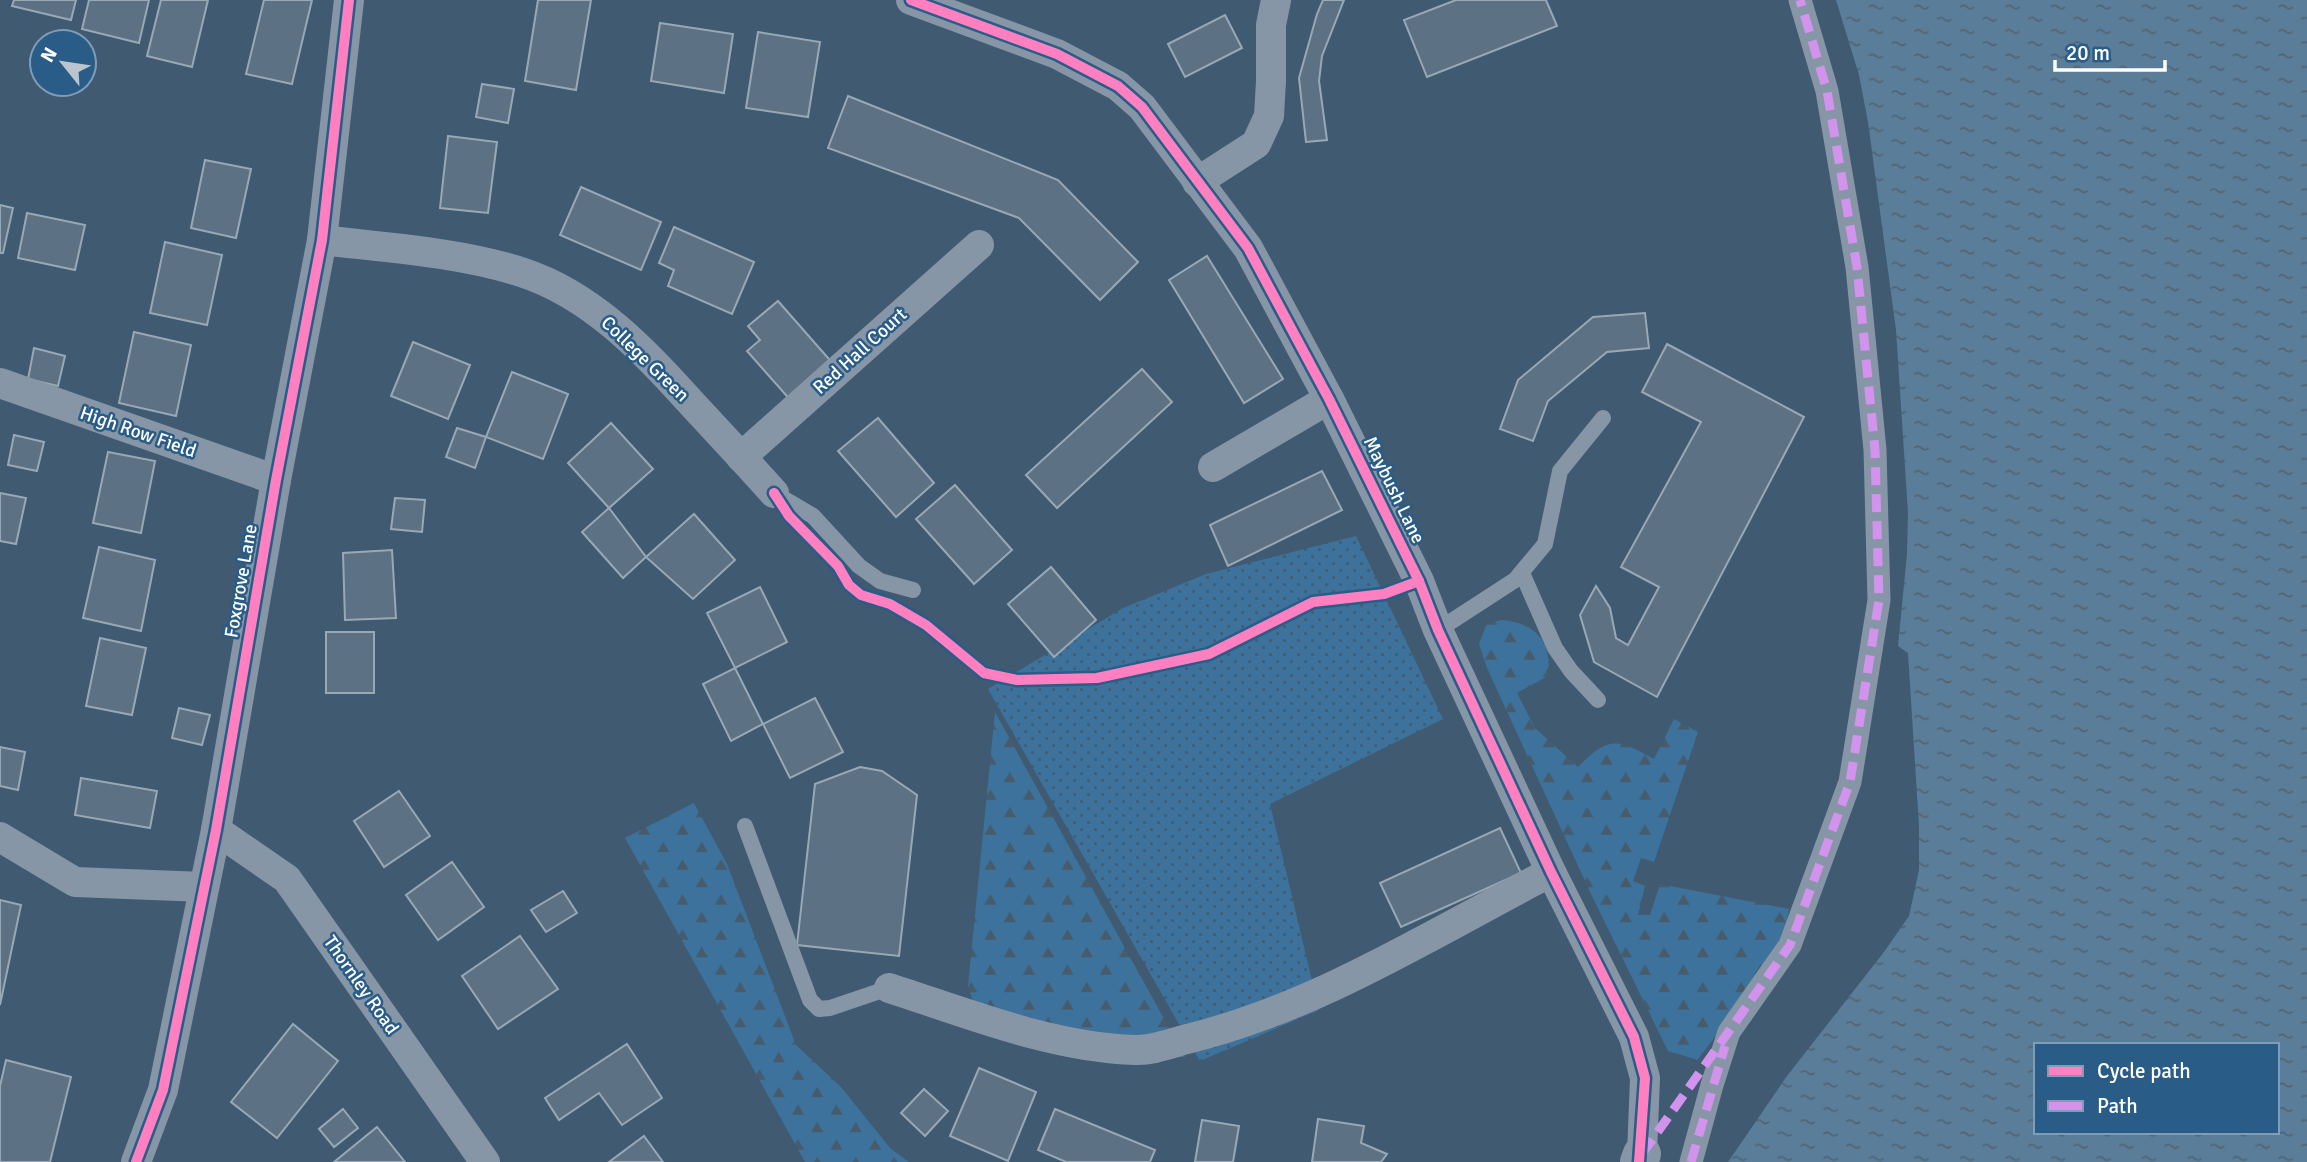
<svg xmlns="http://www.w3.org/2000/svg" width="2307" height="1162" viewBox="0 0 2307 1162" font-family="Signika,sans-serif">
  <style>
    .grass { fill: url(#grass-dots) }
    .forest { fill: url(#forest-firs) }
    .water { fill: url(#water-ripples); fill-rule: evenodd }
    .building { fill: #5c7183; stroke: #99a8b5; stroke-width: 2 }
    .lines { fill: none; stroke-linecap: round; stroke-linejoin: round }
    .service { stroke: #8696a7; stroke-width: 16 }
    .pedestrian { stroke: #8696a7; stroke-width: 23 }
    .minor { stroke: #8696a7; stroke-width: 30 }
    .tertiary { stroke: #8696a7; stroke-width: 38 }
    .quiet { stroke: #d193ec; stroke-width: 9; stroke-dasharray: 18 9; stroke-linecap: butt }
    .cycleway-casing { stroke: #295c87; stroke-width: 15 }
    .cycleway { stroke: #ff80c0; stroke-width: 10 }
    .labels { text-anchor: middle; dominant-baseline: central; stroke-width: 5; stroke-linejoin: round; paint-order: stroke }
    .street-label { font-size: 19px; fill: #fff; stroke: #295c87 }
  </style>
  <defs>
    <pattern id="grass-dots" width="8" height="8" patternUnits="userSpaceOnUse" patternTransform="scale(1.75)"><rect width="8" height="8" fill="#3d729c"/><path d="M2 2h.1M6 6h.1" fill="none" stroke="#465b6c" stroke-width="1.8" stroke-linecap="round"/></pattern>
    <pattern id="forest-firs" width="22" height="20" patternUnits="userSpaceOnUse" patternTransform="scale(1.75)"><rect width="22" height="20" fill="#3d729c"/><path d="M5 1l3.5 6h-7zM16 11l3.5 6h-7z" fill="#465b6c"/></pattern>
    <pattern id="water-ripples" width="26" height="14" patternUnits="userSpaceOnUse" patternTransform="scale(1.75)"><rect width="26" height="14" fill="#5a7d99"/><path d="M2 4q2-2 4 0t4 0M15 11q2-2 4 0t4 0" fill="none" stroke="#536472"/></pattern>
  </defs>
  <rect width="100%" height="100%" fill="#3f5a71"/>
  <polygon class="grass" points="1356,536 1443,719 1270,804 1319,1010 1200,1061 988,689 1123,608 1206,574"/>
  <g class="forest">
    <path d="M 1503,620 C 1537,624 1552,642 1548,676 L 1517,693 L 1535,728 L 1578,767 C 1608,736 1617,738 1654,759 L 1674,719 L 1698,732 L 1654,862 L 1641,858 L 1633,881 L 1645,886 L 1638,915 L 1650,915 L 1660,884 L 1789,909 L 1783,942 L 1698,1060 L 1668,1051 L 1591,894 L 1487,668 L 1479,644 L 1487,623 Z"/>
    <polygon points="995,712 1185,1057 1149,1058 977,1015 968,986"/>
    <polygon points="694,803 727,864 796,1045 841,1087 890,1148 909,1162 805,1162 625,838"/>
  </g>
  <path class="water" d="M 1836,0 L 2307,0 L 2307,1162 L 1728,1162 L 1787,1076 L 1884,952 L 1909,916 L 1919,870 L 1919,826 L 1908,653 L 1898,646 L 1907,554 L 1908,513 L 1896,330 L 1868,122 L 1859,75 ZM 2036,1045 L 2277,1045 L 2277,1132 L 2036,1132 Z"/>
  <g class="building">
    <polygon points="14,0 76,0 71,20 12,6"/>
    <polygon points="89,0 149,0 139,43 82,29"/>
    <polygon points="161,0 208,0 192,67 147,56"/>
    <polygon points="264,0 312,0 292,84 246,74"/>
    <polygon points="538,0 591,0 576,90 525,81"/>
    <polygon points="1323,0 1344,0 1322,56 1319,81 1327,140 1306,142 1299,78 1317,14"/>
    <polygon points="1456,0 1546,0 1557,26 1427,77 1404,20"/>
    <polygon points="1225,15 1242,48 1185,77 1168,44"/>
    <polygon points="660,23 733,34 724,93 651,81"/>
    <polygon points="758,32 820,42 808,117 746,108"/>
    <polygon points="482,84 514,89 508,123 476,117"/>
    <polygon points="848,96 1058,180 1138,262 1100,300 1019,218 828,148"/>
    <polygon points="448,136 497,142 488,213 440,208"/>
    <polygon points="205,160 251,169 236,238 191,228"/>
    <polygon points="581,187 661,222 641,270 560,235"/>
    <polygon points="0,205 13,208 3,253 0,253"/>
    <polygon points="27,213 85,225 75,270 18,258"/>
    <polygon points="674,227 754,262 732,314 668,286 674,270 659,263"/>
    <polygon points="165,242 222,255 207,325 150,313"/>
    <polygon points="1207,256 1283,379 1244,403 1169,280"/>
    <polygon points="778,301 835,366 793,403 747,351 760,340 748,326"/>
    <polygon points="1645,313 1649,348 1607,352 1548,401 1533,441 1500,429 1518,380 1593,317"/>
    <polygon points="134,332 191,345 176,416 119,403"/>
    <polygon points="413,342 470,365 448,419 391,396"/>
    <polygon points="1667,344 1804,417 1657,697 1594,662 1580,615 1596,586 1610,608 1616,638 1628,645 1659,587 1621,567 1701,422 1642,392"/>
    <polygon points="34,348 65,356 58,386 28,379"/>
    <polygon points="1142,369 1172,402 1057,508 1026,475"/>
    <polygon points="512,372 568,394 543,459 486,437"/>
    <polygon points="878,418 934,483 896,517 838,451"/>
    <polygon points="611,423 653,469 609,508 568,463"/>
    <polygon points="457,428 486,437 475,468 446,457"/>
    <polygon points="14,435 44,442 37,471 8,465"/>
    <polygon points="108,452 155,461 141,533 93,523"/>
    <polygon points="1322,471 1342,510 1228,566 1210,525"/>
    <polygon points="955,485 1012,550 974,584 916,519"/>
    <polygon points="0,493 26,498 16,544 0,541"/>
    <polygon points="395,498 425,500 422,532 391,529"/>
    <polygon points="609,508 646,557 623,578 582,532"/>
    <polygon points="694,514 735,560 693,599 646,557"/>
    <polygon points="99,547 155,560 141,631 83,618"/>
    <polygon points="392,550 396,618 345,620 343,553"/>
    <polygon points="1051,567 1096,620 1054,657 1008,604"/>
    <polygon points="760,587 787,642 735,668 707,613"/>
    <rect x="326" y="632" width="48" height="61"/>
    <polygon points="100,638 146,648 132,715 86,706"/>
    <polygon points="735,668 763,724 731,741 703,684"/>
    <polygon points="815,698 843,752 790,778 763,724"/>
    <polygon points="179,708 210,715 202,745 172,738"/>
    <polygon points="0,747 25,752 18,790 0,786"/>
    <polygon points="860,767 882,771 917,795 899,956 797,945 815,784"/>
    <polygon points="81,778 157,791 150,828 75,815"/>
    <polygon points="399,791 430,836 384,867 354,821"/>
    <polygon points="1500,828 1521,873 1401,927 1380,883"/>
    <polygon points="452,862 484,907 438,940 406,895"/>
    <polygon points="563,891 577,913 546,932 531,910"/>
    <polygon points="0,900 21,905 0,1005"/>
    <polygon points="520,936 558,989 498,1029 462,976"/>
    <polygon points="293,1024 338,1061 277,1138 231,1102"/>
    <polygon points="627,1044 662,1098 622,1125 599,1093 559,1120 545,1098"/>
    <polygon points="6,1060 71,1077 50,1162 0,1162 0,1086"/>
    <polygon points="979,1068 1036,1092 1008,1161 950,1136"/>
    <polygon points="924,1089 948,1111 925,1136 901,1113"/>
    <polygon points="343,1109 358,1128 334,1147 319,1129"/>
    <polygon points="1055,1109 1155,1150 1150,1162 1066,1162 1038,1150"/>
    <polygon points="1318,1119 1364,1126 1361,1143 1387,1154 1381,1162 1312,1162"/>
    <polygon points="1202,1120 1239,1126 1233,1162 1195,1162"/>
    <polygon points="377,1127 405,1162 334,1162"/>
    <polygon points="644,1136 663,1162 609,1162"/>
  </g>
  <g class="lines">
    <g class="service">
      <polyline points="774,493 813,516 859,566 880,581 913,590"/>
      <polyline points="1522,573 1555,648 1571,671 1598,700"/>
      <polyline points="1438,630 1515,580 1545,544 1560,471 1603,418"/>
      <polyline points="745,826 810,1000 819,1009 830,1008 889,988"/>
    </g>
    <polyline class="pedestrian" points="1691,1162 1712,1085 1729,1032 1790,945 1850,782 1879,600 1875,450 1857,267 1827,91 1800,0"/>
    <g class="minor">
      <polyline points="911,0 1057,54 1118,86 1142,107 1248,248 1329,399 1419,581 1438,630 1551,872 1634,1037 1645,1078 1642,1154"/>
      <polyline points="1197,182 1256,144 1269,116 1271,81 1271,25 1276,0"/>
      <path d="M 322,240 C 388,248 458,252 521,272 C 593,295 646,353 695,407 C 722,436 748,464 774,493"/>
      <polyline points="0,383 276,480"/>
      <polyline points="741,457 979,245"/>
      <polyline points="1213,467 1329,399"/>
      <polyline points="216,830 287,879 485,1162"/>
      <polyline points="0,837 75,882 204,887"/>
      <path d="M 889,988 C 967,1013 1053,1048 1135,1050 C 1153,1051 1174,1042 1191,1038 C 1319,1006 1435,932 1551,872"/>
      <polyline points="136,1162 163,1090 216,830 276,480 322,240 349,0"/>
    </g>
    <polyline class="tertiary" points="1639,1162 1642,1154"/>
    <g class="quiet">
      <polyline points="1642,1154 1790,945 1850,782 1879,600 1875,450 1857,267 1827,91 1800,0"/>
      <polyline points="1691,1162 1725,1046"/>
    </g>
    <defs>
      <g id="cycleway">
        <polyline points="911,0 1057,54 1118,86 1142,107 1248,248 1329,399 1419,581 1438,630 1551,872 1634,1037 1645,1078 1639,1162"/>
        <polyline points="774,493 789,516 838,566 849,585 861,595 890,604 926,625 984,673 1017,680 1097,678 1209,654 1313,602 1384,594 1419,581"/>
        <polyline points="136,1162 163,1090 216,830 276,480 322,240 349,0"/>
      </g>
    </defs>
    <use href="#cycleway" class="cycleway-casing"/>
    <use href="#cycleway" class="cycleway"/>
  </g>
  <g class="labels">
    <g class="street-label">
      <text transform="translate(860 351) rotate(-42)">Red Hall Court</text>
      <text transform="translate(645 359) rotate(44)">College Green</text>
      <text transform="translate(138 432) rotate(19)">High Row Field</text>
      <text transform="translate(1394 490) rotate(64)">Maybush Lane</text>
      <text transform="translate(241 581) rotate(-80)">Foxgrove Lane</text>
      <text transform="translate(361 985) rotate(55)">Thornley Road</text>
    </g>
  </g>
  <rect x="2034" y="1043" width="245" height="91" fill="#295c87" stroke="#7f9db7" stroke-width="2"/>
  <rect x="2048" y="1066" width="35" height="10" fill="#ff80c0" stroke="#7f9db7" stroke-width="2"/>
  <text x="2097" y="1078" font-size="21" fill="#ffffff">Cycle path</text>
  <rect x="2048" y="1101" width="35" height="10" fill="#d193ec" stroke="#7f9db7" stroke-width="2"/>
  <text x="2097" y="1113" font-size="21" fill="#ffffff">Path</text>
  <g transform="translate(63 63) rotate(300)"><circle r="33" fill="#295c87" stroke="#7f9db7" stroke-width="2"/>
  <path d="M0-5L12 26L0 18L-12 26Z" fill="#bcc5cd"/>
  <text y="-10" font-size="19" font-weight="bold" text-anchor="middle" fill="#ffffff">N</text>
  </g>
  <path d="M2055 60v10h110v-10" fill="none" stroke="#ffffff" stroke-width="3.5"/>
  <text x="2066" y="60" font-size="21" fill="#ffffff" stroke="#295c87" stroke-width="5" paint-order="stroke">20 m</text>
</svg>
